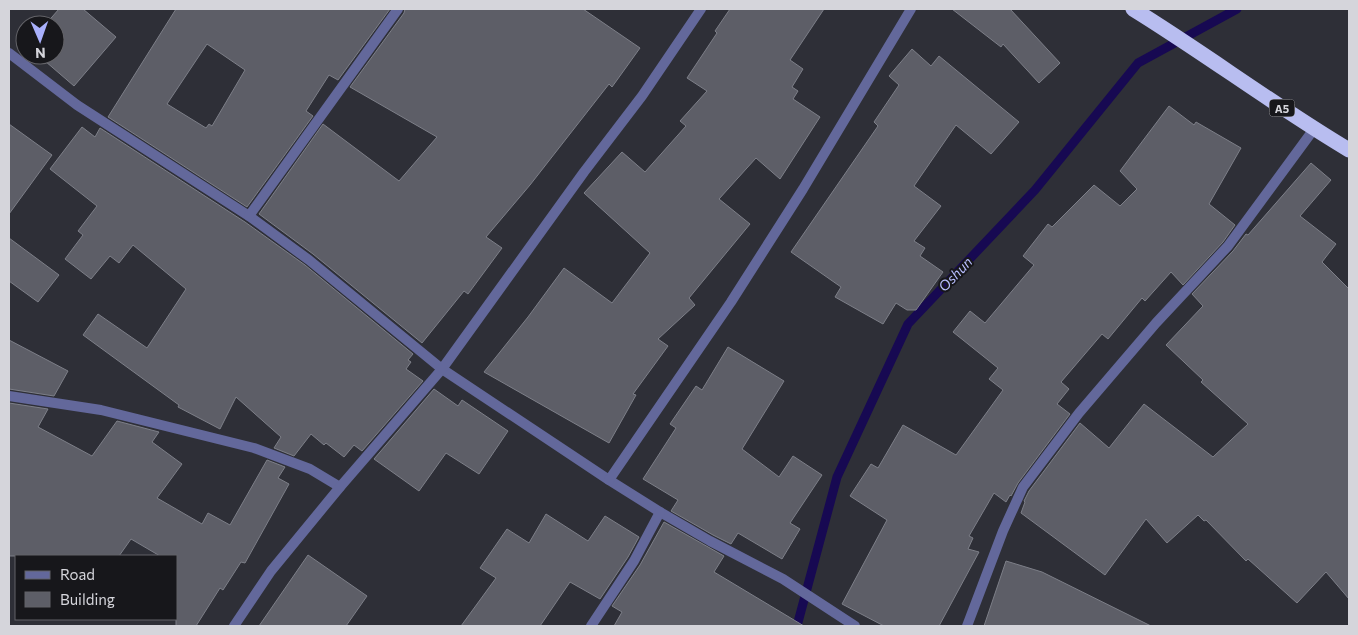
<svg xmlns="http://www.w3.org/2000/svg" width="1358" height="635" viewBox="0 0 1358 635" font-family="Commissioner,sans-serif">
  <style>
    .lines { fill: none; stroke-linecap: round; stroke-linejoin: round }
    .stream { stroke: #170952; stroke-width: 9 }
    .building { fill: #5d5e67; stroke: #7d7f88; fill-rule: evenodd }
    .street { stroke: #63689b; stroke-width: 10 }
    .highway { stroke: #b8bdf0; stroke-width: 15 }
    .labels { text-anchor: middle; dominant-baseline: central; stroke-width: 4; stroke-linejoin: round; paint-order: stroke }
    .shield { fill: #17171b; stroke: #9c9ca1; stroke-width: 1 }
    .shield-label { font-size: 11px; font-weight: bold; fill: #d5d5db }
    .water-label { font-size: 14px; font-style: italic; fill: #b9bfff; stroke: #17171b }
  </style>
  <rect width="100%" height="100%" fill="#2e2f37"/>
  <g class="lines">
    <polyline class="stream" points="797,626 837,477 908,324 1035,190 1138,63 1237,9"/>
  </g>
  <g class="building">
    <polygon points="59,9 83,9 116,37 74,86 38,55 55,55 55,25 45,25"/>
    <path d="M 176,9 L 390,9 L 338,80 L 329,75 L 306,111 L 313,116 L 247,207 L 108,117 ZM 207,44 L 245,70 L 212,126 L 209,124 L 206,128 L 167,104 Z"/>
    <polygon points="405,9 583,9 640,48 612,87 609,84 530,185 486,237 502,248 468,294 464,291 422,343 313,254 259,214 323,124 399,181 437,137 350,87 404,13"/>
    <polygon points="730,9 824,9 790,60 803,69 792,87 798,91 793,99 820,117 780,179 756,158 719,199 750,224 689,298 695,305 658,339 668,346 633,394 636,395 609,443 484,372 528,317 564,268 612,303 650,253 584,193 622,152 645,172 686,126 680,121 707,91 687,78 717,33 715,31"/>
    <polygon points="952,9 1010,9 1060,63 1039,83 1003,44 1001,47"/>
    <polygon points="912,49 931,66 939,56 1019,122 991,154 956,125 914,186 941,206 914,241 925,248 920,256 943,272 916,310 907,310 896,303 883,324 835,297 841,287 791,252 878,126 874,122 899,85 889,76"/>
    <polygon points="1169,106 1194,125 1196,122 1241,148 1209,204 1235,225 1223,242 1183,285 1171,272 1145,301 1142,298 1108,339 1102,334 1061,382 1069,389 1057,404 1070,414 1018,483 1011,496 1010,495 1006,502 994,493 969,536 973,538 968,549 979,552 939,626 884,626 842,604 887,520 850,496 871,464 878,468 903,425 956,455 1003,390 989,379 998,368 953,332 970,311 985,323 1034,265 1023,256 1048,224 1052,227 1094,185 1120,206 1137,189 1120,171"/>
    <polygon points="9,124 52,155 9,214"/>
    <polygon points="82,127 95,137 100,128 245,222 305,265 413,354 408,360 411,362 406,369 423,381 362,451 354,445 344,457 326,443 324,445 311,434 294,456 274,448 281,437 236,397 220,429 178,407 179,405 83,335 98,314 147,348 186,289 133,245 119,263 110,256 91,279 65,259 83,235 78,231 97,206 50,169"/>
    <polygon points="1311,163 1331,180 1300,216 1336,244 1322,262 1349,289 1349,599 1326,572 1297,603 1248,559 1246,561 1206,520 1204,521 1198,515 1167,543 1146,519 1105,575 1021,513 1025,502 1024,501 1029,491 1080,423 1109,448 1144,404 1213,457 1248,424 1201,382 1203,380 1166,345 1203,306 1192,294 1233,251 1246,234 1248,235"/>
    <polygon points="9,238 59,275 38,302 9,281"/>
    <polygon points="9,340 68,371 54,396 9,389"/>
    <polygon points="728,347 784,381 742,449 779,477 793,456 822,475 790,523 800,529 782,559 738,533 731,544 713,535 671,511 678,500 643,479 676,428 670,424 696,386 702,390"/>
    <polygon points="434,389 458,406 462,400 508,431 479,474 446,453 419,491 374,459"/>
    <polygon points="9,403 48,409 38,427 92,456 117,421 159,432 152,442 182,464 157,498 202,524 208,513 230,525 267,460 285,467 278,478 289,484 245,563 241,562 223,590 220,588 196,626 176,626 176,556 160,556 131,539 119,556 9,556"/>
    <polygon points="546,514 588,541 605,516 639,537 628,557 600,599 570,582 540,626 461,626 496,578 480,568 507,529 529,543"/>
    <polygon points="664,522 724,556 714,572 804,626 614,626 622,612 612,606 640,565"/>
    <polygon points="308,555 367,596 346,626 259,626"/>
    <polygon points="1006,561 1042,572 1151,626 984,626"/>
  </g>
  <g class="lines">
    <g class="street">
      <polyline points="9,53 77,105 249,216 309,260 442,369 609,480 660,512 710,541 783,579 855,626"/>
      <polyline points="249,216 398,9"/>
      <polyline points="9,396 101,410 254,448 310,469 340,487"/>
      <polyline points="609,480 731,302 803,189 911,9"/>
      <polyline points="234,626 271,571 340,487 442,369 584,172 642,96 701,9"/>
      <polyline points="591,626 634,561 660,512"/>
      <polyline points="967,626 1003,531 1023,487 1079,413 1156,323 1228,246 1314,129"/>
    </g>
    <path class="highway" d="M 1133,9 C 1206,54 1275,106 1349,150"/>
  </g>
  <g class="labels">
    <rect class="shield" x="1269.5" y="99.5" width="25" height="17" rx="4"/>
    <g class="shield-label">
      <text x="1282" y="108">A5</text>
    </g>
    <g class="water-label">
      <text transform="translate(955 274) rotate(-46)">Oshun</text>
    </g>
  </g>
  <rect width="1358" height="635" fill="none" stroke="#d5d5db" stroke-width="20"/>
  <rect x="15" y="555" width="162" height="65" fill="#17171b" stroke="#636368"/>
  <rect x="25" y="571" width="25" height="8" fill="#63689b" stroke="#636368"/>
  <text x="60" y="580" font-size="15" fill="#d5d5db">Road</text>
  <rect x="25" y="592" width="25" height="15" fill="#5d5e67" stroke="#636368"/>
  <text x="60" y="605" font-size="15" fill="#d5d5db">Building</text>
  <g transform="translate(40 40) rotate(178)"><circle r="24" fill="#17171b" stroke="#636368"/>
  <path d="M0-4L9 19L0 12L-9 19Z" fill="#a9b0fc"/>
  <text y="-8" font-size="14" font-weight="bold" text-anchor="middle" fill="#d5d5db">N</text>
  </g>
</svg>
